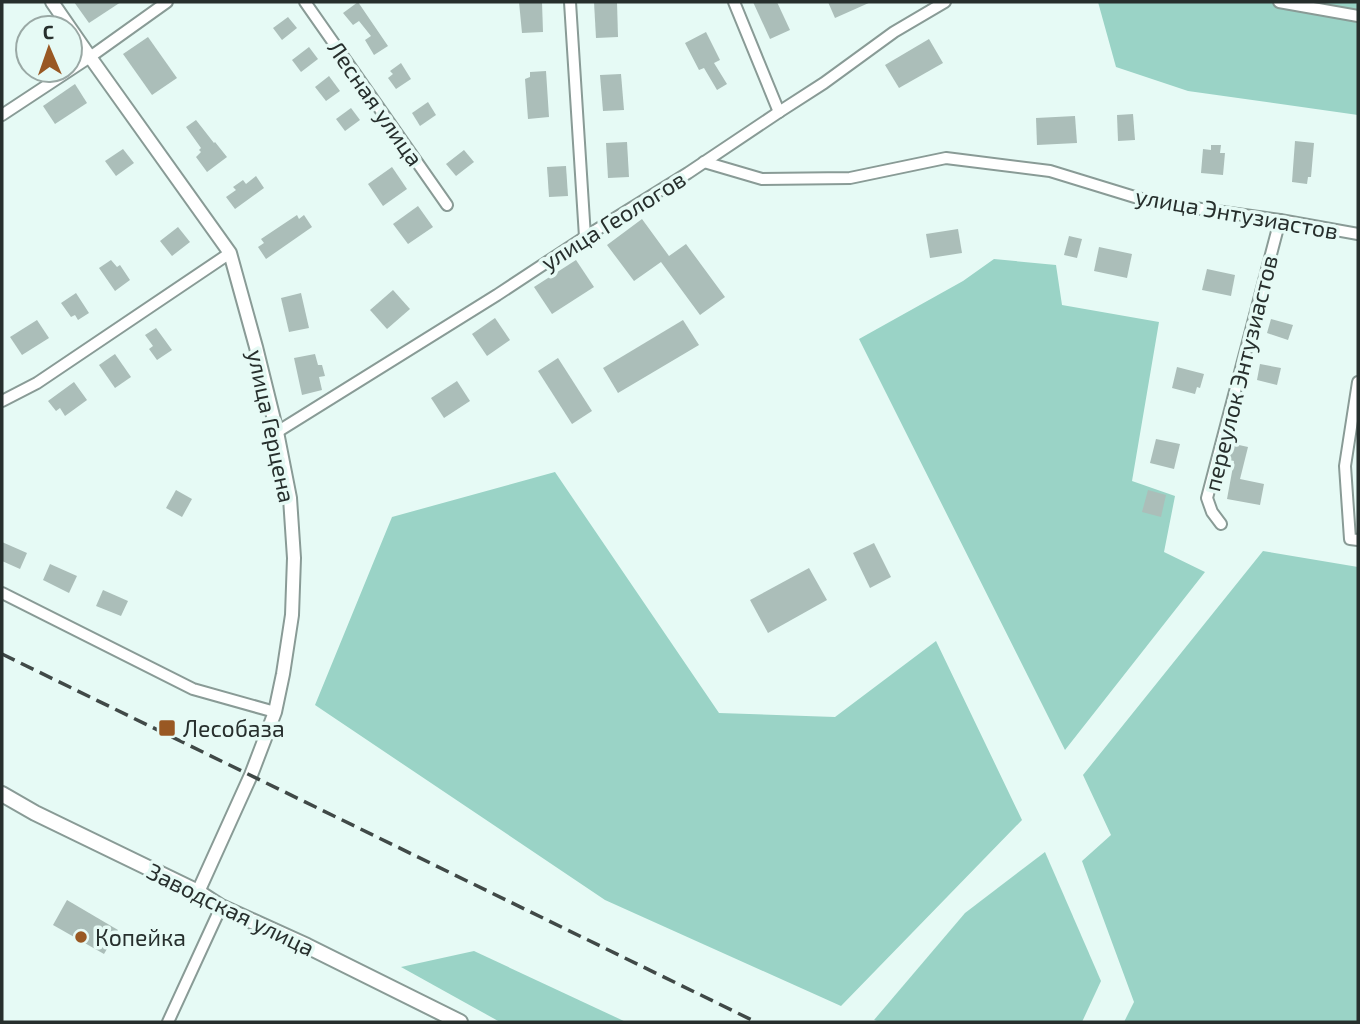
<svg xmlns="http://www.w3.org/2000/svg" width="1360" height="1024" viewBox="0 0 1360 1024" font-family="'Exo 2',sans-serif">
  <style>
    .forest { fill: #9ad3c6 }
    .building { fill: #abbeb9 }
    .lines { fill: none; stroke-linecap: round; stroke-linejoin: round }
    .minor-casing { stroke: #899b96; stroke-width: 14 }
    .tertiary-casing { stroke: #899b96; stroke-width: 16 }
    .secondary-casing { stroke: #899b96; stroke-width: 18 }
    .minor { stroke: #fff; stroke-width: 10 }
    .tertiary { stroke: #fff; stroke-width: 12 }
    .secondary { stroke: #fff; stroke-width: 14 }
    .rail { stroke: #404947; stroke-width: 3.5; stroke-dasharray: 14 7; stroke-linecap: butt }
    .poi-dot { fill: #995823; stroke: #e6faf5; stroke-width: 2.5 }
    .labels { text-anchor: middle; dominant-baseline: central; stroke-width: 7; stroke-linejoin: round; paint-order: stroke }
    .street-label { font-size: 23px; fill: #272f2d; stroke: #e6faf5 }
    .poi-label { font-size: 23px; fill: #272f2d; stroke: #e6faf5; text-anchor: start }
  </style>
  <rect width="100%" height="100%" fill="#e6faf5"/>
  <g class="forest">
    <polygon points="1098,2 1358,2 1358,115 1188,91 1116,67"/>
    <polygon points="994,259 1056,265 1062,305 1159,322 1132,481 1175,496 1164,552 1205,572 1065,750 859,339 963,281"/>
    <polygon points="555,472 719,713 835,717 936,641 1022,820 841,1006 605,900 315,705 392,517"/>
    <polygon points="1263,551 1358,567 1358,1022 1124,1022 1134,1002 1082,861 1111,835 1083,775"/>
    <polygon points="1045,852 1101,981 1082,1022 880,1022 874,1020 965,913"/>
    <polygon points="474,951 626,1022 500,1022 401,967"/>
  </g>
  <g class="building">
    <polygon points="74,2 121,2 89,23"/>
    <polygon points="358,2 388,46 374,55 365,40 371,36 359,21 353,25 343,13"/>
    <polygon points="519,2 542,2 543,32 522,33"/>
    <polygon points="594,2 617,2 618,37 596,38"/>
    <polygon points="753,2 777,2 790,30 770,39"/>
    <polygon points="828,2 871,2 835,18"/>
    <polygon points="288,17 297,28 282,40 273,28"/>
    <polygon points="706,32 720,60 714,63 727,84 717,90 704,68 699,70 685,43"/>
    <polygon points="148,37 177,78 152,95 123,54"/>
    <polygon points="929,39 943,63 899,88 885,65"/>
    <polygon points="309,47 318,59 301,72 292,60"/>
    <polygon points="401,63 411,79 396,89 388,78 393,74 390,71"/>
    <polygon points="546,71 549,117 528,119 525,79 530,77 530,72"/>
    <polygon points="621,74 624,110 603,111 600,75"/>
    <polygon points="329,76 340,91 326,101 315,87"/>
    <polygon points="75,84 87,103 55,124 43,106"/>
    <polygon points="428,102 436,115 420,126 412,113"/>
    <polygon points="351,108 360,120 345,131 336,119"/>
    <polygon points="1133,114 1135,140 1118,141 1117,115"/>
    <polygon points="1075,116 1077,143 1037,145 1036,118"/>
    <polygon points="196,120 214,143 215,142 227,157 207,172 196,157 201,152 199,150 201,148 186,127"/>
    <polygon points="1295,141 1314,143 1311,177 1308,177 1307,184 1292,182"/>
    <polygon points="627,142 629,177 608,178 606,143"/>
    <polygon points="1211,145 1221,145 1220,153 1225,153 1223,175 1201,173 1203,149 1211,150"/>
    <polygon points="123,149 134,163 116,176 105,161"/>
    <polygon points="464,150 474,162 456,176 446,164"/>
    <polygon points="566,166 568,196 549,197 547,167"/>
    <polygon points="392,167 407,189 383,206 368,184"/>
    <polygon points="256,176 264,188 235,209 226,197 236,190 233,187 243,180 246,184"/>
    <polygon points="418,206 433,227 408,244 393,224"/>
    <polygon points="297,215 299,219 304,215 312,227 266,259 258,247 264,243 261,239"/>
    <polygon points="642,219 669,256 686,244 725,297 700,315 661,262 634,281 607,245"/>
    <polygon points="178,227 190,242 172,256 160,241"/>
    <polygon points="958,229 962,253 930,258 926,234"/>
    <polygon points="1069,236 1082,239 1077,258 1064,255"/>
    <polygon points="1099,247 1132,254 1127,278 1094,271"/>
    <polygon points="111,260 117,267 120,265 130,280 115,291 99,268"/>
    <polygon points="576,260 594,287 552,314 534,287"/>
    <polygon points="1207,269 1235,275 1231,296 1202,290"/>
    <polygon points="393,290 410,309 387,329 370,310"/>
    <polygon points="76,293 89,313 78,320 75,315 71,317 61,303"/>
    <polygon points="301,293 309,328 289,332 281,298"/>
    <polygon points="495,318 510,340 487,356 472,334"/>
    <polygon points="1271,319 1293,325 1288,340 1267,333"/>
    <polygon points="37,320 49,338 22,355 10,337"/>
    <polygon points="683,320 699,345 618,393 603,368"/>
    <polygon points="156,328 172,350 157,360 149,349 153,346 145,335"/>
    <polygon points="115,354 131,377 115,388 99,365"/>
    <polygon points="315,354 318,365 322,365 325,376 319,377 322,390 302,395 294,358"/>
    <polygon points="558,358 592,411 572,424 538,371"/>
    <polygon points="1260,364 1281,368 1277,385 1257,380"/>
    <polygon points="1177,367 1204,374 1200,388 1197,387 1195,394 1172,388"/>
    <polygon points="457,381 470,401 444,418 431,398"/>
    <polygon points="74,382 87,400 65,416 60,408 56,411 48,401"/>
    <polygon points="1156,439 1180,444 1174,469 1150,463"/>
    <polygon points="1230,443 1248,447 1240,479 1264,484 1260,505 1227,499 1234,461 1225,459"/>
    <polygon points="176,490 192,499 182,517 166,508"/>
    <polygon points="1148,490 1166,495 1161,517 1142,512"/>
    <polygon points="2,542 27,553 20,569 2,561"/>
    <polygon points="874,543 891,577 870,588 853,553"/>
    <polygon points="50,564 77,576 69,593 43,580"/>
    <polygon points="809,568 827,600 768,633 750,600"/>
    <polygon points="103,590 128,601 121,616 96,606"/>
    <polygon points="67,900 118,930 104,954 53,925"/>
  </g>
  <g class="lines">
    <defs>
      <g id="minor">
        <polyline points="305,2 447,205"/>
        <polyline points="570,2 585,237"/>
        <polyline points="734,2 779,112"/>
        <polyline points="1279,2 1358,16"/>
        <polyline points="2,115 90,57 167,2"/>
        <polyline points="704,162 762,179 850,178 946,158 1050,171 1151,202 1280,220 1358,234"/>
        <polyline points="1358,382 1345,466 1350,539 1358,540"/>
        <polyline points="2,401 37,383 230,253"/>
        <polyline points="277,432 497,295 585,237 688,173 779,112 824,83 894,32 945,2"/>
        <polyline points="1221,524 1212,512 1207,498 1280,220"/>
        <polyline points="2,593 193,689 275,712"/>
        <polyline points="168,1022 221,907"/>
      </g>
      <polyline id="tertiary" points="52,2 90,57 230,253 256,347 277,432 290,498 294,558 292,615 283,674 275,712 251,775 198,892"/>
      <polyline id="secondary" points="2,794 35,813 198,892 221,907 307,946 460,1022"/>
    </defs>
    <use href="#minor" class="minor-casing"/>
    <use href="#tertiary" class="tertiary-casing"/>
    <use href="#secondary" class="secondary-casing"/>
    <use href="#minor" class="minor"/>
    <use href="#tertiary" class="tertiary"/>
    <use href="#secondary" class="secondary"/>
    <polyline class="rail" points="2,654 756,1022"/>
  </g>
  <g class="poi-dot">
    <rect x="158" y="719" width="18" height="18" rx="3.5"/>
    <circle cx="81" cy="937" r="7"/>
  </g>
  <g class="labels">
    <g class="street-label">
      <text transform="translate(376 103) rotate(55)">Лесная улица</text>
      <text transform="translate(1237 213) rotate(10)">улица Энтузиастов</text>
      <text transform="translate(613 220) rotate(-32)">улица Геологов</text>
      <text transform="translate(1240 373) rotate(-76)">переулок Энтузиастов</text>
      <text transform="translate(272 426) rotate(78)">улица Герцена</text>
      <text transform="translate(231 909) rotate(26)">Заводская улица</text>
    </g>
    <g class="poi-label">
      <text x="183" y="728">Лесобаза</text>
      <text x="95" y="937">Копейка</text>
    </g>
  </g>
  <rect width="1360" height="1024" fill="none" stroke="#272f2d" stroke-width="7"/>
  <g transform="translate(49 49) rotate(358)"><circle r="33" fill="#e6faf5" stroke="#9aa9a5" stroke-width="2"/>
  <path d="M0-5L12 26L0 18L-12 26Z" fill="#995823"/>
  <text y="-10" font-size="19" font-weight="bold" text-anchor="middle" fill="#272f2d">С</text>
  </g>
</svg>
